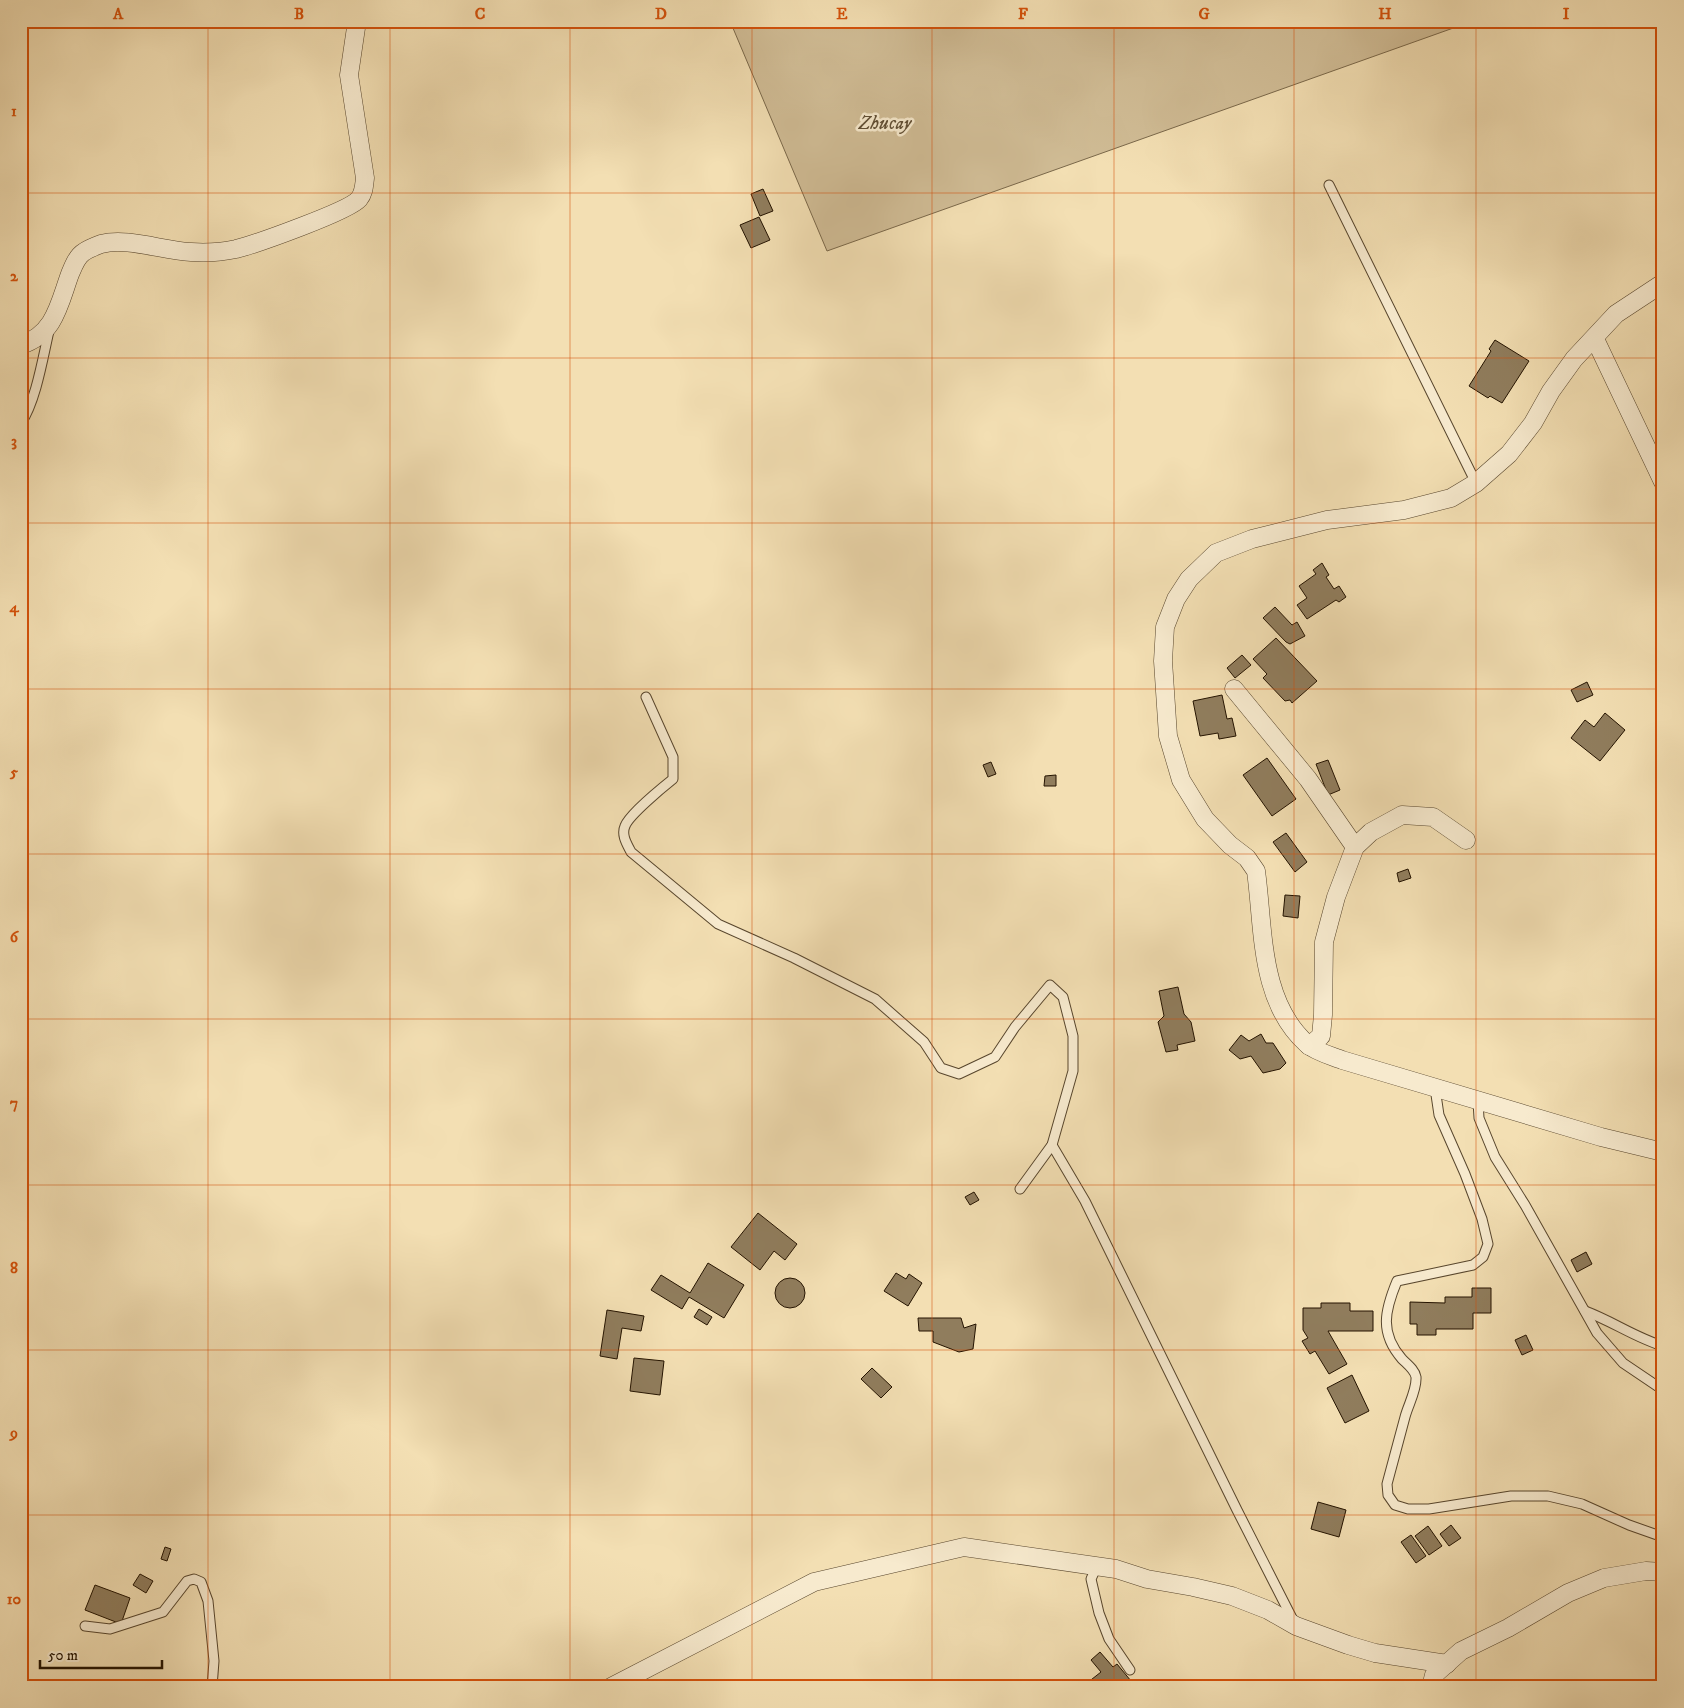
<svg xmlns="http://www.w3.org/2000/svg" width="1684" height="1708" viewBox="0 0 1684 1708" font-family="'IM FELL DW Pica',serif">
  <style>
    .green { fill: #d0bc95; stroke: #7a684a }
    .building { fill: #907d5d; stroke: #241300 }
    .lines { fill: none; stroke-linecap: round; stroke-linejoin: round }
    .lane-casing { stroke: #58462d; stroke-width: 11 }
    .street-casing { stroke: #58462d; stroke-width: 19 }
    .lane { stroke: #f7eace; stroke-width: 9 }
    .street { stroke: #f7eace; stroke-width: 18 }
    .grid { fill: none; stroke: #d4520b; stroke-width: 1; stroke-opacity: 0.55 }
    .labels { text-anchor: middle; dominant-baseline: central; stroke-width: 5; stroke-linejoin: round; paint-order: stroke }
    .park-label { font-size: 19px; font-style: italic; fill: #604e34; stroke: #f7eace }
    .neatline { fill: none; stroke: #d4520b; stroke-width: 2 }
    .grid-label { font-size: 16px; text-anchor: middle; font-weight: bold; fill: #d4520b }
  </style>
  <rect width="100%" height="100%" fill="#f3dfb3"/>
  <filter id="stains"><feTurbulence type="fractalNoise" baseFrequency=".004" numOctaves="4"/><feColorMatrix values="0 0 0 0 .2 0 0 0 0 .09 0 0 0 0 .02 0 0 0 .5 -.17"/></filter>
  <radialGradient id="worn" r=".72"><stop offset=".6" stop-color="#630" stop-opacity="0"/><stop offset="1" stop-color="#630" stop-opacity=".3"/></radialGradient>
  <polygon class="green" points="730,21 1473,21 827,251"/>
  <g class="building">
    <polygon points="763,189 773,211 760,216 751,194"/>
    <polygon points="759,217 770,240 751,248 740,225"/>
    <polygon points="1495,340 1529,361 1502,403 1490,396 1488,398 1469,386 1491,351 1489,349"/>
    <polygon points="1322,563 1329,575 1326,577 1334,589 1339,586 1346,597 1339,602 1336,600 1307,619 1297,605 1307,598 1299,586 1316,574 1313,570"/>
    <polygon points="1275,607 1292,625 1297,622 1305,636 1290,644 1286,642 1263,618"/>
    <polygon points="1276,638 1317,681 1292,703 1290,700 1285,701 1263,678 1267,674 1253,659"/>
    <polygon points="1242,655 1251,665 1235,678 1227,668"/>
    <polygon points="1587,682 1593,695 1577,702 1571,690"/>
    <polygon points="1222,695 1227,719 1232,718 1236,736 1219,739 1218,733 1200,736 1193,701"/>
    <polygon points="1605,713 1625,730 1600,761 1571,738 1585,720 1594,727"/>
    <polygon points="1267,758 1296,799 1272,816 1243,775"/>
    <polygon points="1328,760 1340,790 1328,795 1316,764"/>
    <polygon points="991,762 996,774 988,777 983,765"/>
    <polygon points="1056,775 1056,786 1044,786 1045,776"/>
    <polygon points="1286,833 1307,862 1295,872 1273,842"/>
    <polygon points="1408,869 1411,878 1399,882 1397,873"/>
    <polygon points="1285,895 1300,896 1298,918 1283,916"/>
    <polygon points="1178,987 1184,1014 1191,1022 1195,1041 1177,1045 1178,1050 1166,1052 1158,1022 1164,1016 1159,991"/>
    <polygon points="1261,1034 1266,1043 1273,1043 1286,1063 1280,1069 1263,1073 1251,1056 1240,1059 1229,1050 1241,1035 1249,1041"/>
    <polygon points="974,1192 979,1200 970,1205 965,1197"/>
    <polygon points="758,1213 797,1244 785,1260 774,1251 760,1270 731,1247"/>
    <polygon points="1586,1252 1592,1264 1577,1272 1571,1260"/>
    <polygon points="708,1263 744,1285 724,1318 689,1297 682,1309 651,1290 661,1275 690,1293"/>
    <polygon points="896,1273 906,1279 909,1274 922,1283 908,1306 884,1291"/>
    <circle cx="790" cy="1293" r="15"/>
    <polygon points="1472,1288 1491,1288 1491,1313 1473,1313 1473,1329 1436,1329 1436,1335 1417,1335 1417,1324 1410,1324 1410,1302 1445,1303 1445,1297 1472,1297"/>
    <polygon points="1321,1303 1350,1303 1350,1311 1373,1311 1373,1331 1328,1331 1347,1364 1329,1374 1315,1351 1310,1354 1302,1341 1308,1338 1303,1330 1303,1308 1321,1308"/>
    <polygon points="699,1309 712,1317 707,1325 694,1317"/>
    <polygon points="607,1310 644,1316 641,1331 622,1328 617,1359 600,1356"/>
    <polygon points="918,1318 961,1318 964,1328 976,1324 973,1349 959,1352 933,1342 933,1331 919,1331"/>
    <polygon points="1526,1335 1533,1350 1522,1355 1515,1340"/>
    <polygon points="634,1358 664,1361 660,1395 630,1391"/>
    <polygon points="872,1368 892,1387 881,1398 861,1379"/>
    <polygon points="1352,1375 1369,1411 1345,1423 1327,1388"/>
    <polygon points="1318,1502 1346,1510 1339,1537 1311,1529"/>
    <polygon points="1451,1525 1461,1538 1449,1546 1440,1534"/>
    <polygon points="1428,1526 1442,1546 1429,1555 1415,1536"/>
    <polygon points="1411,1535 1426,1556 1416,1563 1401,1542"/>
    <polygon points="165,1547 171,1549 167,1561 161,1559"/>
    <polygon points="140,1574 153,1581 146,1593 133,1585"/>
    <polygon points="95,1585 130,1598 121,1624 85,1610"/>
    <polygon points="1100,1652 1113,1667 1117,1664 1136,1687 1089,1687 1087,1683 1101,1672 1091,1660"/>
  </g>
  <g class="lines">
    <defs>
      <g id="lane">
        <polyline points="1329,185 1476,483"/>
        <path d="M 21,423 C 36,401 43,357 49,331"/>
        <path d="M 646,697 L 673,757 L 673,779 C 663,787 629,815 625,826 C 621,835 627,844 631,852 L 718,924 L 794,958 L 875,999 L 924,1042 L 941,1068 L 959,1074 L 995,1057 L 1015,1027 L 1050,985 L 1063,997 L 1073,1036 L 1073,1071 L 1052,1145 L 1020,1189"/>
        <path d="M 1435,1088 L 1439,1115 L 1465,1174 L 1482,1219 L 1488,1244 L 1483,1257 L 1473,1265 L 1397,1281 C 1385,1310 1379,1333 1402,1359 C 1407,1364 1415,1370 1416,1377 C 1417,1390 1408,1405 1405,1417 C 1399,1439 1393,1462 1387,1484 L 1388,1495 L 1395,1505 L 1408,1509 L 1429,1509 L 1511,1496 L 1548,1496 L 1582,1504 L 1629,1525 L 1663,1537"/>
        <polyline points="1478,1101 1479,1118 1495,1157 1525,1205 1597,1333 1623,1363 1663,1390"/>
        <polyline points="1052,1145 1085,1201 1237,1510 1294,1622"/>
        <path d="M 1585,1311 C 1612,1321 1636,1338 1663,1346"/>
        <polyline points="1097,1566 1091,1579 1099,1613 1109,1639 1130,1670"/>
        <polyline points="85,1626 110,1629 163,1612 187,1581 194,1579 201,1582 208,1601 214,1661 212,1687"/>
      </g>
      <g id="street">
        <path d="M 1663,283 L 1616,314 L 1574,359 L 1551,391 L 1533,423 L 1509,454 L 1476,483 L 1451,498 L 1404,510 L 1327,520 L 1252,539 L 1216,553 L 1189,579 L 1176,599 L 1165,627 L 1163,661 L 1168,736 L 1181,780 L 1205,819 L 1230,845 L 1247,858 L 1256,871 C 1264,929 1259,1001 1307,1044 C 1316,1052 1332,1056 1342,1060 L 1601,1137 L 1663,1152"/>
        <polyline points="1595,339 1663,482"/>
        <path d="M 21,345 C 55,334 59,304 70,274 C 73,267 77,256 84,252 C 88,249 96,246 101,244 C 127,237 164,251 191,252 C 206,253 222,252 236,249 C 256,244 349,211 359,199 C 364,193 364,186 365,178 L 349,75 L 357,21"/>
        <polyline points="1234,689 1308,779 1355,847"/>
        <polyline points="1309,1046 1321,1036 1323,1015 1324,942 1336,897 1355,847 1371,832 1402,815 1433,817 1466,840"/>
        <polyline points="611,1687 814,1582 964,1547 1116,1569 1147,1579 1193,1587 1232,1596 1268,1610 1296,1626 1348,1645 1375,1653 1447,1664"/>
        <polyline points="1431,1687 1434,1675 1461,1651 1508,1628 1568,1593 1604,1578 1646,1571 1663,1572"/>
      </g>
    </defs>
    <use href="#lane" class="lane-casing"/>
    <use href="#street" class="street-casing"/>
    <use href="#lane" class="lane"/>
    <use href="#street" class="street"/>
  </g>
  <path class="grid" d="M 208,21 L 208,1687M 390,21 L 390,1687M 570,21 L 570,1687M 752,21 L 752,1687M 932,21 L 932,1687M 1114,21 L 1114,1687M 1294,21 L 1294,1687M 1476,21 L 1476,1687M 21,193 L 1663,193M 21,358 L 1663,358M 21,523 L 1663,523M 21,689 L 1663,689M 21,854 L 1663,854M 21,1019 L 1663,1019M 21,1185 L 1663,1185M 21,1350 L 1663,1350M 21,1515 L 1663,1515"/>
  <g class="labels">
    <g class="park-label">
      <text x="885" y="123">Zhucay</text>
    </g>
  </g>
  <rect width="1684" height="1708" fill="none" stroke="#f3dfb3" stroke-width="55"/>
  <path d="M40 1660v8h122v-8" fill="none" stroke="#241300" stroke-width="2.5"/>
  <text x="48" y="1660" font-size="15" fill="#241300" stroke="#f7eace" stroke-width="4" paint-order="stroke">50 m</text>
  <rect x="28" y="28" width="1628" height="1652" class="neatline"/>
  <g class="grid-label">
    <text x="118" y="19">A</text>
    <text x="299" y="19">B</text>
    <text x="480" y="19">C</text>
    <text x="661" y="19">D</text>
    <text x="842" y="19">E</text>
    <text x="1023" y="19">F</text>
    <text x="1204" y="19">G</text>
    <text x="1385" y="19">H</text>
    <text x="1566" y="19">I</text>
    <text x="14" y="116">1</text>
    <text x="14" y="281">2</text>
    <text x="14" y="446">3</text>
    <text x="14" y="612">4</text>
    <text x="14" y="777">5</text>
    <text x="14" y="942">6</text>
    <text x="14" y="1108">7</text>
    <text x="14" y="1273">8</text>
    <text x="14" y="1438">9</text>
    <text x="14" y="1604">10</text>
  </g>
  <rect width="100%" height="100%" filter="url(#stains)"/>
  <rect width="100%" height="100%" fill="url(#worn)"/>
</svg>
